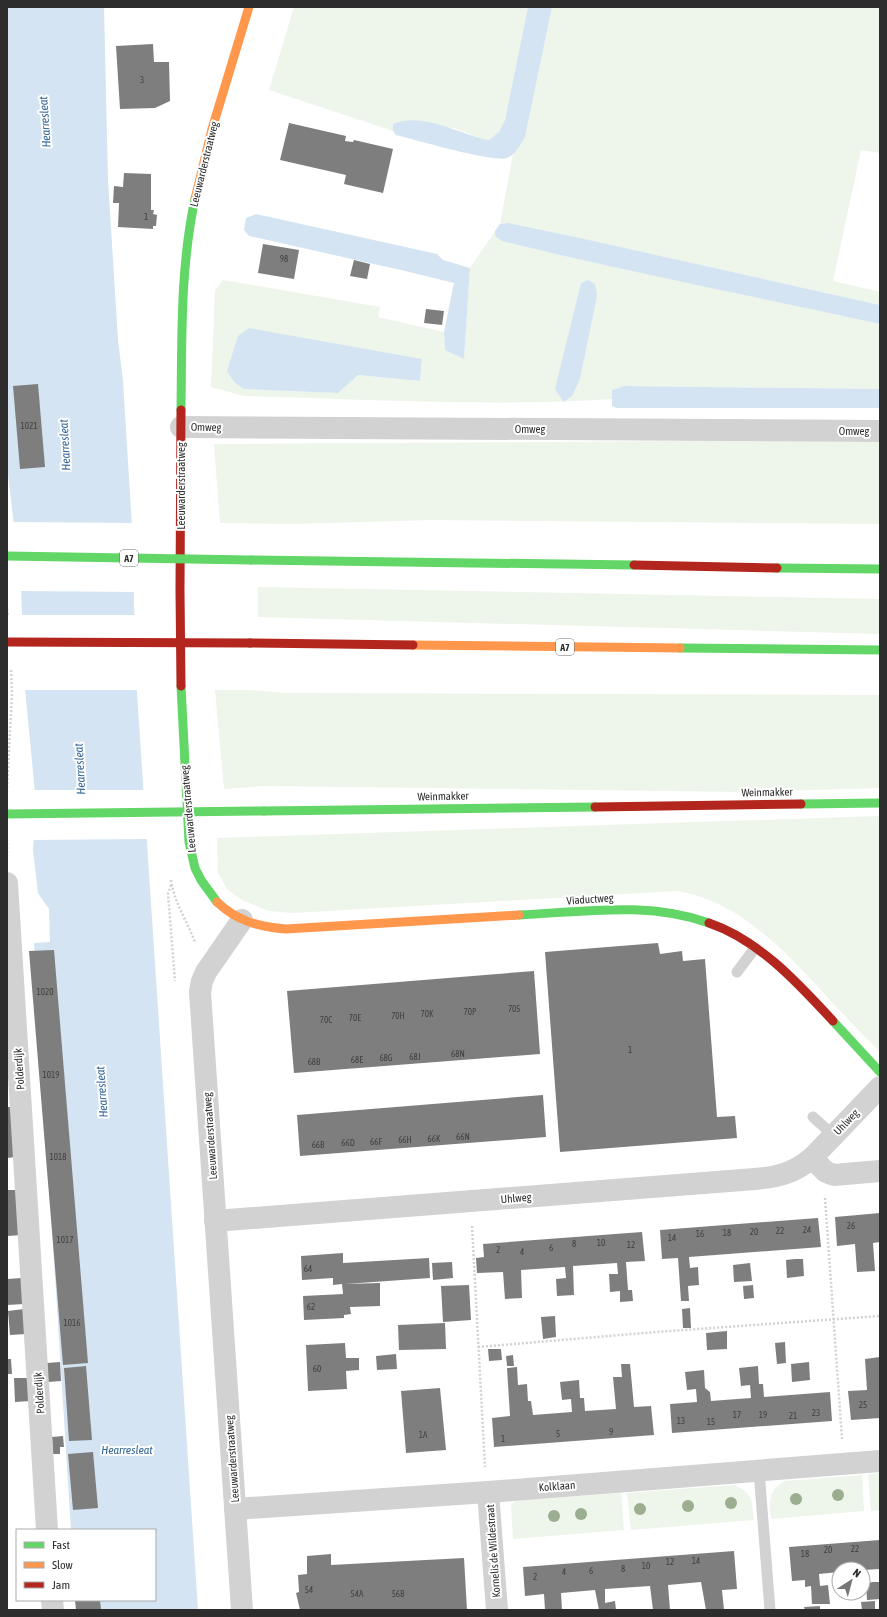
<svg xmlns="http://www.w3.org/2000/svg" width="887" height="1617" viewBox="0 0 887 1617" font-family="'Asap Condensed',sans-serif">
  <style>
    .green { fill: #eef5ea; fill-rule: evenodd }
    .water { fill: #d4e4f3 }
    .pier { fill: #fff }
    .building { fill: #7e7e7e }
    .lines { fill: none; stroke-linecap: round; stroke-linejoin: round }
    .path { stroke: #d2d2d2; stroke-width: 2.5; stroke-dasharray: 2 2; stroke-linecap: butt }
    .lane { stroke: #d2d2d2; stroke-width: 11 }
    .street { stroke: #d2d2d2; stroke-width: 22 }
    .fast { stroke: #63d668; stroke-width: 9 }
    .slow { stroke: #ff974d; stroke-width: 9 }
    .jam { stroke: #b3261e; stroke-width: 9 }
    .fast-bridge { stroke: #63d668; stroke-width: 9 }
    .jam-bridge { stroke: #b3261e; stroke-width: 9 }
    .tree { fill: #9bae90 }
    .labels { text-anchor: middle; dominant-baseline: central; stroke-width: 4; stroke-linejoin: round; paint-order: stroke }
    .number-label { font-size: 9px; fill: #414141 }
    .shield { fill: #fff; stroke: #6c6c6c; stroke-width: 1 }
    .shield-label { font-size: 10px; font-weight: bold; fill: #2d2d2d }
    .street-label { font-size: 11px; fill: #2d2d2d; stroke: #fff }
    .water-label { font-size: 12px; font-style: italic; fill: #346596; stroke: #fff }
  </style>
  <rect width="100%" height="100%" fill="#fff"/>
  <g class="green">
    <polygon points="294,7 528,7 505,120 499,132 489,140 480,138 454,128 393,124 393,131 269,90"/>
    <polygon points="552,7 880,7 880,153 861,150 833,281 880,292 880,305 589,240 508,224 500,224 513,154 525,137"/>
    <path d="M 495,231 L 496,236 L 880,324 L 880,389 L 624,386 L 612,390 L 612,399 C 489,407 366,399 244,396 L 211,387 L 215,290 L 223,280 L 380,307 L 378,317 L 444,332 L 445,350 L 464,359 L 470,268 ZM 422,359 L 420,381 L 358,375 L 338,393 L 244,389 Z"/>
    <polygon points="705,441 880,442 880,524 432,520 292,524 220,523 214,444"/>
    <polygon points="258,587 880,599 880,634 258,617"/>
    <polygon points="215,690 250,690 287,693 880,695 880,788 748,792 264,786 224,789"/>
    <path d="M 880,816 L 880,1052 C 859,1031 839,1010 819,988 C 779,945 736,900 676,891 L 293,913 L 269,911 L 242,900 L 227,889 L 218,873 L 217,838 Z"/>
    <polygon points="880,1473 880,1510 871,1511 868,1474"/>
    <path d="M 862,1475 L 864,1511 L 771,1519 C 770,1502 767,1490 785,1481 Z"/>
    <path d="M 734,1485 C 753,1493 752,1501 754,1520 L 631,1530 L 627,1493 Z"/>
    <polygon points="621,1493 624,1530 513,1539 511,1505 515,1501"/>
  </g>
  <g class="water">
    <polygon points="7,7 104,7 108,180 118,340 123,381 132,527 136,678 198,1610 76,1610 76,1600 155,1600 155,1530 71,1530 34,943 50,942 49,909 38,893 33,850 36,803 24,678 21,585 7,466"/>
    <path d="M 528,7 L 552,7 L 525,137 C 520,145 516,154 507,158 C 495,163 412,139 396,135 L 393,131 L 393,124 C 424,111 460,135 489,140 L 499,132 L 505,120 Z"/>
    <polygon points="256,214 437,254 443,260 470,268 464,359 445,350 444,332 454,283 401,270 249,236 244,230 246,218"/>
    <path d="M 508,223 L 589,240 L 880,305 L 880,324 C 754,296 627,272 502,241 L 495,236 L 495,231 L 500,224 Z"/>
    <polygon points="588,280 595,284 597,296 580,379 572,396 564,402 555,389 581,283"/>
    <polygon points="249,328 422,359 420,381 358,375 338,393 244,389 234,382 227,371 238,336"/>
    <polygon points="624,386 880,389 880,408 617,408 612,406 612,390"/>
  </g>
  <g class="pier">
    <polygon points="11,522 134,523 136,592 19,591"/>
    <polygon points="19,615 137,615 138,690 23,690"/>
    <polygon points="33,790 145,790 149,839 32,840 34,803"/>
  </g>
  <g class="building">
    <polygon points="153,44 154,62 169,62 170,101 155,108 120,109 116,46"/>
    <polygon points="289,123 346,136 345,141 353,142 354,140 393,149 383,193 344,184 346,175 280,160"/>
    <polygon points="124,173 151,174 151,210 154,210 153,214 157,215 156,226 153,226 153,229 118,227 119,203 113,203 114,186 123,187"/>
    <polygon points="263,244 299,250 294,279 258,273"/>
    <polygon points="354,260 370,264 367,279 350,276"/>
    <polygon points="426,309 444,311 442,325 424,323"/>
    <polygon points="38,384 45,467 20,469 13,386"/>
    <polygon points="658,943 660,954 682,951 683,961 705,959 717,1117 735,1116 737,1138 560,1152 545,952"/>
    <polygon points="54,950 88,1363 63,1365 29,951"/>
    <polygon points="534,971 540,1054 294,1073 287,991"/>
    <polygon points="543,1095 546,1137 300,1156 297,1115"/>
    <polygon points="7,1107 12,1107 15,1157 7,1158"/>
    <polygon points="7,1190 18,1190 21,1235 8,1236"/>
    <polygon points="880,1213 880,1242 873,1243 875,1271 857,1272 855,1244 837,1246 835,1217"/>
    <polygon points="818,1218 821,1247 689,1257 690,1268 698,1267 699,1285 688,1286 689,1301 681,1301 678,1258 662,1259 660,1230"/>
    <polygon points="642,1232 645,1261 626,1262 628,1290 632,1290 633,1301 620,1302 620,1291 610,1292 609,1274 618,1274 617,1263 573,1266 574,1295 557,1296 556,1279 566,1278 565,1267 521,1270 522,1298 505,1299 503,1272 477,1273 476,1258 484,1257 483,1244"/>
    <polygon points="343,1253 343,1263 429,1258 430,1278 345,1284 380,1283 380,1306 350,1307 351,1314 344,1315 344,1318 304,1320 303,1296 343,1294 342,1284 333,1285 333,1278 302,1280 301,1256"/>
    <polygon points="795,1259 803,1259 804,1276 787,1278 786,1260"/>
    <polygon points="452,1262 453,1278 433,1280 432,1263"/>
    <polygon points="750,1263 752,1281 734,1282 733,1265"/>
    <polygon points="22,1278 24,1304 7,1305 7,1279"/>
    <polygon points="469,1285 471,1320 443,1322 441,1286"/>
    <polygon points="753,1285 754,1298 744,1299 743,1286"/>
    <polygon points="690,1308 691,1328 683,1328 682,1309"/>
    <polygon points="24,1309 26,1334 10,1335 8,1311"/>
    <polygon points="555,1316 556,1337 543,1339 541,1317"/>
    <polygon points="445,1323 446,1349 399,1350 398,1325"/>
    <polygon points="727,1331 727,1349 707,1350 706,1333"/>
    <polygon points="785,1342 786,1363 777,1364 775,1343"/>
    <polygon points="345,1343 346,1358 359,1358 359,1370 346,1371 347,1389 308,1391 306,1345"/>
    <polygon points="488,1349 501,1349 502,1360 489,1361"/>
    <polygon points="396,1354 397,1369 377,1370 376,1356"/>
    <polygon points="513,1355 514,1366 507,1366 506,1356"/>
    <polygon points="880,1357 880,1418 851,1420 848,1391 867,1390 865,1359"/>
    <polygon points="7,1359 11,1359 12,1374 7,1374"/>
    <polygon points="60,1362 61,1381 48,1382 47,1363"/>
    <polygon points="809,1362 810,1380 792,1382 791,1364"/>
    <polygon points="621,1364 630,1364 634,1407 651,1406 654,1435 494,1447 492,1418 510,1416 507,1368 517,1367 518,1385 527,1384 528,1401 531,1401 533,1415 572,1412 571,1399 562,1400 560,1382 579,1380 580,1398 584,1398 585,1411 616,1409 613,1377 622,1377"/>
    <polygon points="86,1366 92,1440 69,1441 64,1368"/>
    <polygon points="758,1366 759,1384 763,1384 764,1397 830,1392 832,1421 672,1433 670,1404 697,1402 696,1389 687,1390 685,1372 704,1370 705,1388 710,1392 711,1401 724,1400 751,1398 750,1385 741,1386 739,1368"/>
    <polygon points="14,1378 29,1378 30,1401 15,1402"/>
    <polygon points="440,1388 446,1450 406,1453 401,1391"/>
    <polygon points="63,1436 64,1447 60,1447 60,1454 53,1454 52,1437"/>
    <polygon points="93,1452 98,1508 73,1510 68,1454"/>
    <polygon points="880,1540 880,1569 863,1570 839,1569 839,1572 819,1574 820,1586 828,1585 830,1604 812,1604 811,1586 805,1587 805,1580 792,1581 789,1547"/>
    <polygon points="734,1551 737,1589 722,1590 724,1610 706,1610 701,1582 668,1585 670,1610 653,1610 650,1586 605,1589 605,1603 615,1601 616,1610 599,1610 595,1590 561,1593 562,1610 545,1610 544,1594 525,1596 523,1567"/>
    <polygon points="331,1554 331,1565 464,1558 467,1610 300,1610 296,1593 299,1592 298,1575 307,1574 307,1556"/>
    <polygon points="873,1582 880,1582 880,1599 867,1600 866,1583"/>
    <polygon points="75,1600 100,1600 101,1610 76,1610"/>
    <polygon points="875,1601 875,1610 862,1610 861,1602"/>
    <polygon points="820,1606 820,1610 805,1610 804,1607"/>
  </g>
  <g class="lines">
    <g class="path">
      <polyline points="7,609 8,617"/>
      <polyline points="7,788 12,694 11,668"/>
      <polyline points="7,839 7,858"/>
      <path d="M 171,880 C 174,902 187,921 195,942"/>
      <polyline points="171,885 168,894 175,981"/>
      <polyline points="825,1198 842,1439"/>
      <polyline points="472,1226 485,1467"/>
      <polyline points="478,1347 656,1332 880,1316"/>
    </g>
    <g class="lane">
      <polyline points="737,972 755,948"/>
      <polyline points="813,1117 833,1135"/>
      <polyline points="759,1471 770,1610"/>
    </g>
    <g class="street">
      <polyline points="181,427 880,431"/>
      <polyline points="7,883 47,1530"/>
      <polyline points="812,1158 880,1087"/>
      <path d="M 215,1221 L 755,1179 C 778,1177 794,1173 812,1158 L 826,1172 L 834,1175 L 880,1171"/>
      <polyline points="488,1492 497,1610"/>
      <polyline points="235,1509 488,1492 880,1461"/>
      <polyline points="52,1600 53,1610"/>
      <polyline points="242,1610 200,992 202,981 206,972 242,920"/>
    </g>
    <g class="fast">
      <path d="M 181,410 C 182,340 180,268 195,199"/>
      <polyline points="251,560 634,565"/>
      <polyline points="777,568 880,569"/>
      <polyline points="680,648 880,650"/>
      <polyline points="181,686 189,842 195,868 201,880 217,902"/>
      <polyline points="801,804 880,803"/>
      <polyline points="264,811 595,807"/>
      <path d="M 519,915 C 583,912 648,901 709,923"/>
      <polyline points="833,1021 880,1072"/>
    </g>
    <g class="slow">
      <polyline points="195,199 212,129 249,7"/>
      <polyline points="413,645 680,648"/>
      <path d="M 217,902 C 237,921 259,927 286,929 L 519,915"/>
    </g>
    <g class="jam">
      <polyline points="181,410 180,591 181,686"/>
      <polyline points="634,565 777,568"/>
      <polyline points="250,643 413,645"/>
      <polyline points="595,807 801,804"/>
      <path d="M 709,923 C 759,940 798,983 833,1021"/>
    </g>
    <g class="fast-bridge">
      <polyline points="7,556 251,560"/>
      <polyline points="7,814 264,811"/>
    </g>
    <polyline class="jam-bridge" points="7,642 250,643"/>
  </g>
  <g class="tree">
    <circle cx="838" cy="1495" r="6"/>
    <circle cx="796" cy="1499" r="6"/>
    <circle cx="731" cy="1503" r="6"/>
    <circle cx="688" cy="1506" r="6"/>
    <circle cx="640" cy="1509" r="6"/>
    <circle cx="581" cy="1514" r="6"/>
    <circle cx="554" cy="1516" r="6"/>
  </g>
  <g class="labels">
    <g class="number-label">
      <text x="142" y="80">3</text>
      <text x="146" y="217">1</text>
      <text x="284" y="259">98</text>
      <text x="29" y="426">1021</text>
      <text x="45" y="992">1020</text>
      <text x="514" y="1009">70S</text>
      <text x="470" y="1012">70P</text>
      <text x="427" y="1014">70K</text>
      <text x="398" y="1016">70H</text>
      <text x="355" y="1018">70E</text>
      <text x="326" y="1020">70C</text>
      <text x="630" y="1050">1</text>
      <text x="458" y="1054">68N</text>
      <text x="415" y="1057">68J</text>
      <text x="386" y="1058">68G</text>
      <text x="357" y="1060">68E</text>
      <text x="314" y="1062">68B</text>
      <text x="51" y="1075">1019</text>
      <text x="463" y="1137">66N</text>
      <text x="434" y="1139">66K</text>
      <text x="405" y="1140">66H</text>
      <text x="376" y="1142">66F</text>
      <text x="348" y="1143">66D</text>
      <text x="318" y="1145">66B</text>
      <text x="58" y="1157">1018</text>
      <text x="851" y="1226">26</text>
      <text x="807" y="1230">24</text>
      <text x="780" y="1231">22</text>
      <text x="754" y="1232">20</text>
      <text x="727" y="1233">18</text>
      <text x="700" y="1234">16</text>
      <text x="672" y="1238">14</text>
      <text x="65" y="1240">1017</text>
      <text x="601" y="1243">10</text>
      <text x="574" y="1244">8</text>
      <text x="631" y="1245">12</text>
      <text x="551" y="1248">6</text>
      <text x="498" y="1250">2</text>
      <text x="522" y="1252">4</text>
      <text x="308" y="1269">64</text>
      <text x="311" y="1307">62</text>
      <text x="72" y="1323">1016</text>
      <text x="317" y="1369">60</text>
      <text x="863" y="1405">25</text>
      <text x="816" y="1413">23</text>
      <text x="737" y="1415">17</text>
      <text x="763" y="1415">19</text>
      <text x="793" y="1416">21</text>
      <text x="681" y="1421">13</text>
      <text x="711" y="1422">15</text>
      <text x="611" y="1432">9</text>
      <text x="558" y="1434">5</text>
      <text x="423" y="1435">1A</text>
      <text x="503" y="1439">1</text>
      <text x="855" y="1549">22</text>
      <text x="828" y="1550">20</text>
      <text x="805" y="1554">18</text>
      <text x="696" y="1561">14</text>
      <text x="670" y="1562">12</text>
      <text x="646" y="1566">10</text>
      <text x="623" y="1569">8</text>
      <text x="591" y="1571">6</text>
      <text x="564" y="1572">4</text>
      <text x="535" y="1577">2</text>
      <text x="309" y="1590">54</text>
      <text x="357" y="1594">54A</text>
      <text x="398" y="1594">56B</text>
    </g>
    <g class="shield">
      <rect x="120" y="550" width="18" height="16" rx="3"/>
      <rect x="556" y="639" width="18" height="16" rx="3"/>
    </g>
    <g class="shield-label">
      <text x="129" y="558">A7</text>
      <text x="565" y="647">A7</text>
    </g>
    <g class="street-label">
      <text transform="translate(204 164) rotate(-76)">Leeuwarderstraatweg</text>
      <text transform="translate(206 427) rotate(1)">Omweg</text>
      <text x="530" y="429">Omweg</text>
      <text x="854" y="431">Omweg</text>
      <text transform="translate(181 486) rotate(-90)">Leeuwarderstraatweg</text>
      <text transform="translate(767 792) rotate(-1)">Weinmakker</text>
      <text transform="translate(443 796) rotate(-1)">Weinmakker</text>
      <text transform="translate(188 809) rotate(-95)">Leeuwarderstraatweg</text>
      <text transform="translate(590 899) rotate(-4)">Viaductweg</text>
      <text transform="translate(19 1069) rotate(-94)">Polderdijk</text>
      <text transform="translate(846 1122) rotate(-46)">Uhlweg</text>
      <text transform="translate(210 1136) rotate(-94)">Leeuwarderstraatweg</text>
      <text transform="translate(516 1198) rotate(-5)">Uhlweg</text>
      <text transform="translate(39 1393) rotate(-94)">Polderdijk</text>
      <text transform="translate(232 1459) rotate(-94)">Leeuwarderstraatweg</text>
      <text transform="translate(557 1486) rotate(-4)">Kolklaan</text>
      <text transform="translate(493 1551) rotate(-94)">Kornelis de Wildestraat</text>
    </g>
    <g class="water-label">
      <text transform="translate(45 122) rotate(-94)">Hearresleat</text>
      <text transform="translate(65 445) rotate(-93)">Hearresleat</text>
      <text transform="translate(80 769) rotate(-93)">Hearresleat</text>
      <text transform="translate(102 1092) rotate(-94)">Hearresleat</text>
      <text x="127" y="1450">Hearresleat</text>
    </g>
  </g>
  <rect width="887" height="1617" fill="none" stroke="#2d2d2d" stroke-width="16"/>
  <rect x="16" y="1529" width="140" height="72" fill="#ffffff" stroke="#ababab"/>
  <rect x="24" y="1542" width="20" height="6" fill="#63d668" stroke="#ababab"/>
  <text x="52" y="1549" font-size="12" fill="#2d2d2d">Fast</text>
  <rect x="24" y="1562" width="20" height="6" fill="#ff974d" stroke="#ababab"/>
  <text x="52" y="1569" font-size="12" fill="#2d2d2d">Slow</text>
  <rect x="24" y="1582" width="20" height="6" fill="#b3261e" stroke="#ababab"/>
  <text x="52" y="1589" font-size="12" fill="#2d2d2d">Jam</text>
  <g transform="translate(851 1581) rotate(36)"><circle r="19" fill="#ffffff" stroke="#ababab"/>
  <path d="M0-3L7 15L0 10L-7 15Z" fill="#767676"/>
  <text y="-6" font-size="11" font-weight="bold" text-anchor="middle" fill="#2d2d2d">N</text>
  </g>
</svg>
